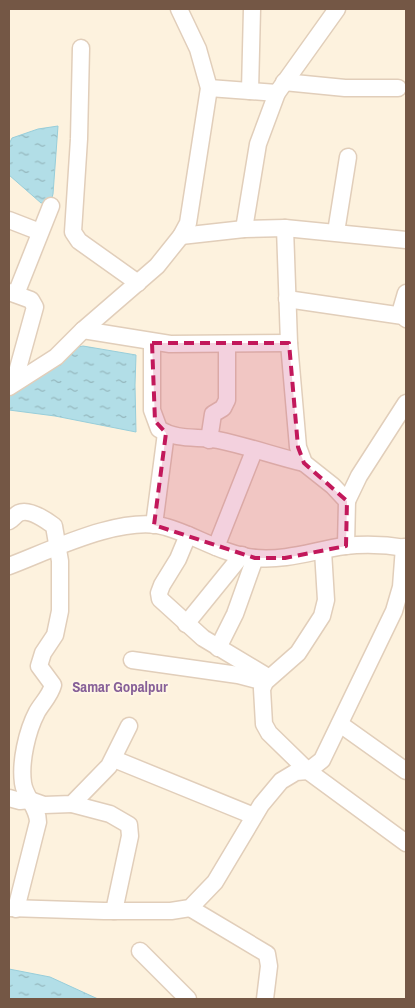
<svg xmlns="http://www.w3.org/2000/svg" width="415" height="1008" viewBox="0 0 415 1008" font-family="'Archivo Narrow',sans-serif">
  <style>
    .water { fill: url(#water-ripples); stroke: #98ceda }
    .lines { fill: none; stroke-linecap: round; stroke-linejoin: round }
    .minor-casing { stroke: #e1ceba; stroke-width: 19 }
    .minor { stroke: #fff; stroke-width: 16 }
    .marked { fill: #c2185b; fill-opacity: 0.2; stroke: #c2185b; stroke-width: 4; stroke-dasharray: 10 6; stroke-linejoin: round }
    .labels { text-anchor: middle; dominant-baseline: central; stroke-width: 4; stroke-linejoin: round; paint-order: stroke }
    .quarter-label { font-size: 15px; font-weight: bold; fill: #876098; stroke: #fff6e5 }
  </style>
  <defs>
    <pattern id="water-ripples" width="26" height="14" patternUnits="userSpaceOnUse" patternTransform="scale(1.25)"><rect width="26" height="14" fill="#b2dee7"/><path d="M2 4q2-2 4 0t4 0M15 11q2-2 4 0t4 0" fill="none" stroke="#95b7bd"/></pattern>
  </defs>
  <rect width="100%" height="100%" fill="#fdf2de"/>
  <g class="water">
    <polygon points="58,126 53,194 51,201 41,203 9,175 9,144 12,138 38,129"/>
    <polygon points="83,346 136,355 135,385 136,432 55,416 9,410 9,395 41,375 74,348"/>
    <polygon points="9,969 50,977 98,999 9,999"/>
  </g>
  <g class="lines">
    <defs>
      <g id="minor">
        <polyline points="81,48 79,139 73,232 79,241 138,283"/>
        <polyline points="284,82 345,88 398,88"/>
        <polyline points="209,88 277,93"/>
        <polyline points="250,91 252,9"/>
        <polyline points="9,220 40,232"/>
        <polyline points="285,228 289,343 298,447 304,463 333,486 347,501 346,546"/>
        <polyline points="244,229 258,144 277,93 337,9"/>
        <polyline points="336,232 348,157"/>
        <polyline points="181,236 244,229 285,228 406,240"/>
        <polyline points="9,292 31,300 35,307 14,383"/>
        <polyline points="406,293 401,310 406,319"/>
        <polyline points="16,294 51,206"/>
        <polyline points="287,299 403,316"/>
        <polyline points="83,330 170,344 289,343"/>
        <path d="M 152,343 L 152,410 L 159,429 C 178,441 198,436 218,440 C 247,446 275,456 304,463"/>
        <polyline points="9,387 56,357 83,330 157,266 181,236 188,223 209,88 198,49 179,9"/>
        <polyline points="209,440 213,414 223,408 227,400 227,344"/>
        <polyline points="347,501 359,476 406,403"/>
        <path d="M 9,521 C 13,519 15,515 19,513 C 29,508 46,520 54,526 L 60,561 L 60,611 L 55,635 L 43,653 L 39,666 L 53,685 C 50,696 42,703 37,712 C 27,731 20,762 23,783 C 25,798 38,807 38,822 L 16,909"/>
        <polyline points="154,525 166,433"/>
        <polyline points="188,535 178,559 162,585 159,593 160,599 203,638 268,677"/>
        <polyline points="216,547 254,451"/>
        <polyline points="323,551 326,600 322,616 298,653 265,682 262,689 264,724 269,733 308,771 406,843"/>
        <path d="M 9,566 C 49,551 123,514 166,527 C 195,535 224,555 255,558 C 287,561 315,550 345,546 C 364,544 388,545 406,548"/>
        <polyline points="186,624 242,555"/>
        <polyline points="218,648 235,614 255,558"/>
        <polyline points="132,660 238,675 265,682"/>
        <polyline points="340,724 406,771"/>
        <polyline points="114,759 254,816"/>
        <polyline points="9,798 20,801 30,800 44,805 72,804 109,766 129,726"/>
        <polyline points="72,804 110,814 129,825 130,836 114,911"/>
        <polyline points="9,908 104,911 171,911 190,908 215,882 261,805 281,781 296,772 308,771 322,760 394,611 401,587 404,547"/>
        <polyline points="190,908 267,954 269,966 265,999"/>
        <polyline points="140,951 188,999"/>
      </g>
    </defs>
    <use href="#minor" class="minor-casing"/>
    <use href="#minor" class="minor"/>
  </g>
  <path class="marked" d="M 152,343 L 289,343 L 298,447 L 304,463 L 347,501 L 346,546 L 285,558 L 255,558 L 154,525 L 166,433 L 155,421 Z"/>
  <g class="labels">
    <g class="quarter-label">
      <text x="120" y="686">Samar Gopalpur</text>
    </g>
  </g>
  <rect width="415" height="1008" fill="none" stroke="#745745" stroke-width="20"/>
</svg>
